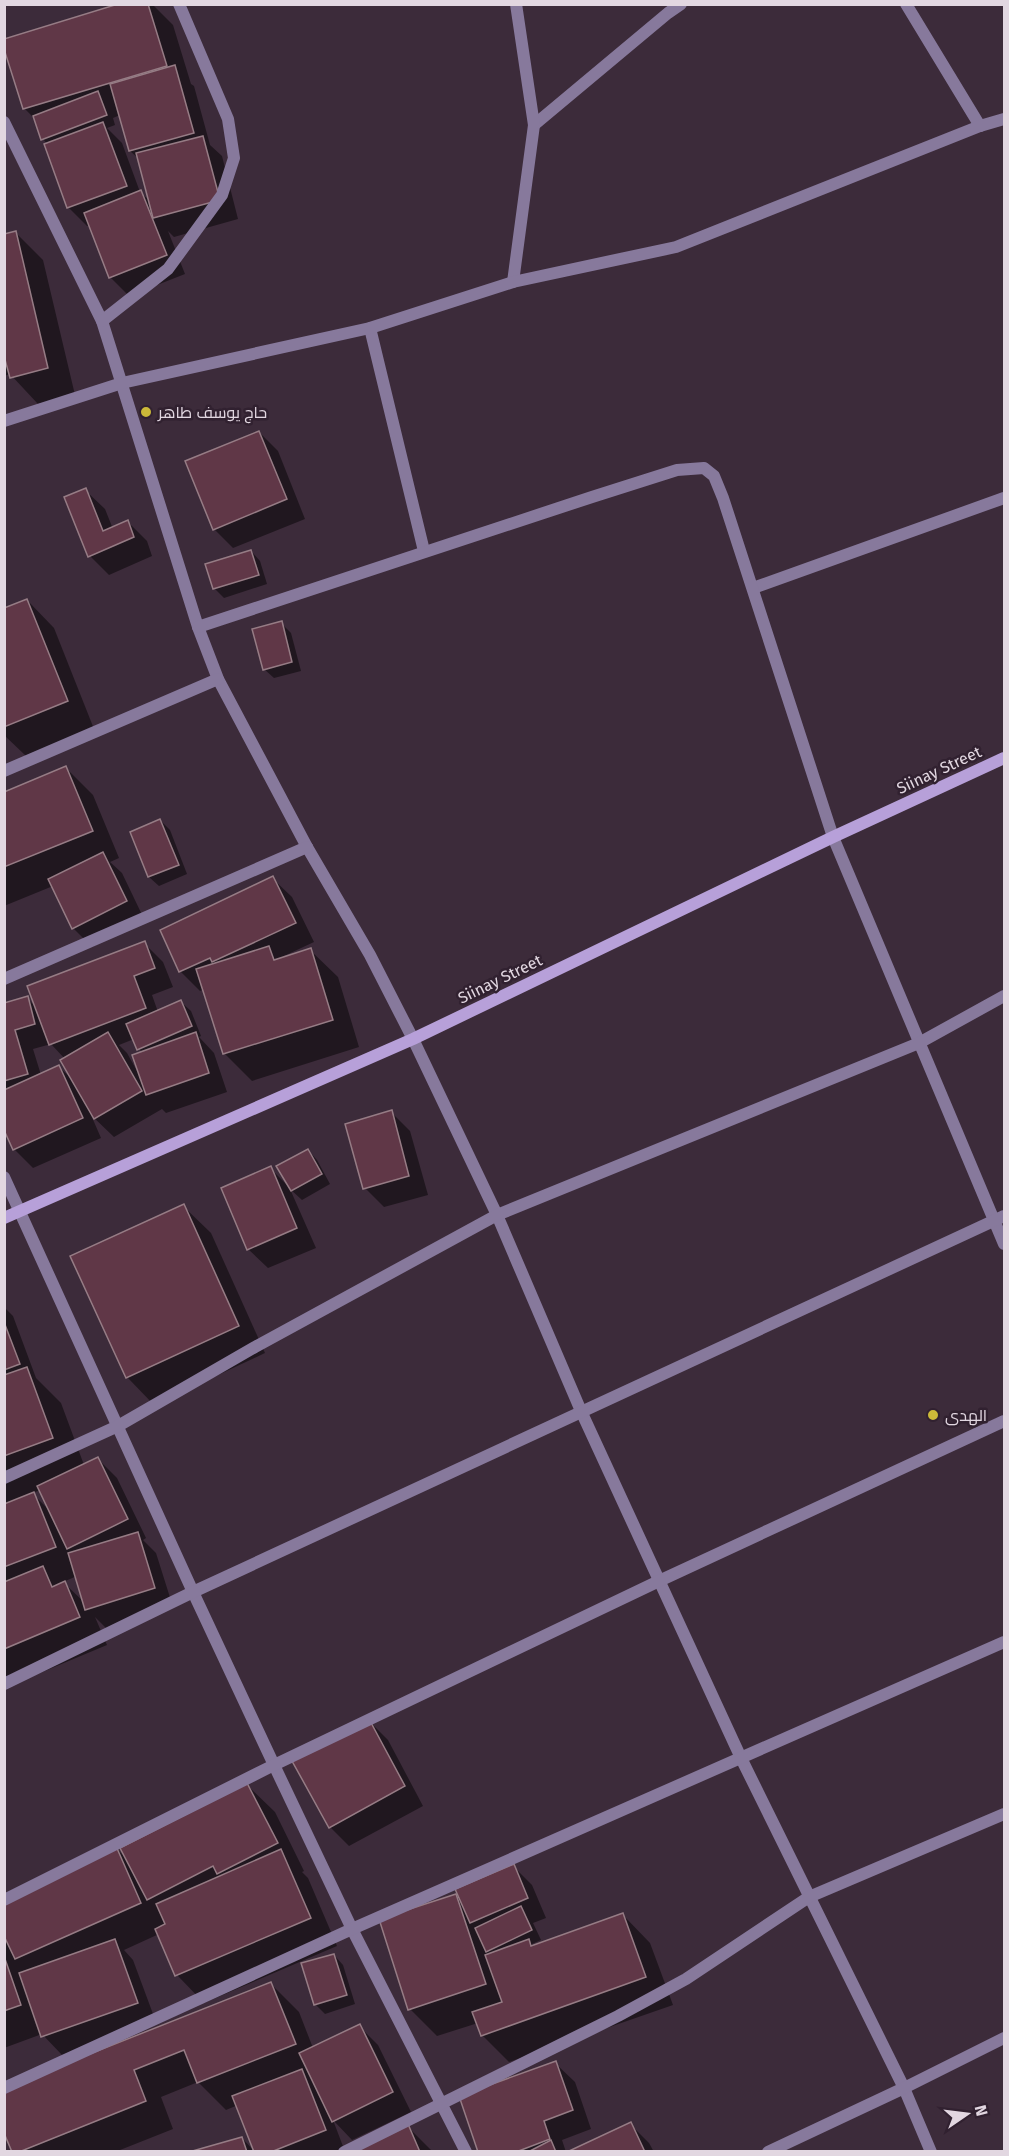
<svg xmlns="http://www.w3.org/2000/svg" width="1009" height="2156" viewBox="0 0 1009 2156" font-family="'Fira Sans',Cairo,sans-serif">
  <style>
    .shadow { fill: #0007; fill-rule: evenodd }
    .building { fill: #603747; stroke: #967c85; stroke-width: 1.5 }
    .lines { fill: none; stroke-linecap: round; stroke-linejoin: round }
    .street { stroke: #87799c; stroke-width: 12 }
    .secondary { stroke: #b7a0d9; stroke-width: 12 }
    .poi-dot { fill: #ccb939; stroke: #312130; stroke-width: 2 }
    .labels { text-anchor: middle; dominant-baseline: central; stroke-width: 5; stroke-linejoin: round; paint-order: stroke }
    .poi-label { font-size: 16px; fill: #e2d7e1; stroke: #312130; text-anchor: start }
    .street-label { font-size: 16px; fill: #e2d7e1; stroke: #312130 }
  </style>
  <rect width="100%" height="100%" fill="#3c2b3a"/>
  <g class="shadow">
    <path d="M 123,4 L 152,4 L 173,25 L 191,84 L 194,86 L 210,145 L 222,156 L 238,219 L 174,237 L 168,231 L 185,274 L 129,296 L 110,277 L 90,225 L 87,226 L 68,207 L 47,144 L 43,139 L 35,119 L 25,109 L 4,44 ZM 120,115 L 130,151 L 139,159 L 150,201 L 140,192 L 122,143 L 107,128 L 115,125 L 113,118 Z"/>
    <polygon points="16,233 43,260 75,395 38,404 10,374 4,376 4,235"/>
    <polygon points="259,432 278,451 305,519 233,548 214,529"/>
    <polygon points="85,490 105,509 113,529 128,522 147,541 152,556 109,575 90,556"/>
    <polygon points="251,551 260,561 267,584 224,598 214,588"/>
    <polygon points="27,600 54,628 94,729 26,756 4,735 4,609"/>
    <polygon points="281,623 291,633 301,671 274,678 264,669"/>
    <polygon points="66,768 93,795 119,858 110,862 122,873 145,921 92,947 73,928 53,886 4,906 4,794"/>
    <polygon points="160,820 170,830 187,874 159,886 149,877 132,832"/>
    <polygon points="272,878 292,897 314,942 284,956 285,958 310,950 338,977 359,1047 252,1081 224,1053 204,989 200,991 181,972 162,931"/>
    <path d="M 144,943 L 163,962 L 173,987 L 152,995 L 158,1012 L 181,1002 L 191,1011 L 201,1036 L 199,1037 L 214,1053 L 227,1092 L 166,1113 L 162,1109 L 114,1137 L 91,1115 L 101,1138 L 33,1168 L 14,1149 L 8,1090 L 4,1086 L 4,1005 L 27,998 L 37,1008 ZM 134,1039 L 142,1053 L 137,1071 L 127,1053 L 119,1045 ZM 51,1044 L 65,1059 L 71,1078 L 59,1067 L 41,1075 L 33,1049 Z"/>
    <polygon points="391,1112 410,1131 428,1195 384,1207 365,1188"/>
    <polygon points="308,1150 317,1160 330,1184 302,1200 290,1189 316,1248 268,1268 248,1249 270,1168 288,1186"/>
    <polygon points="183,1206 211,1233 265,1353 154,1405 127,1377"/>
    <path d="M 4,1307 L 13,1316 L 36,1378 L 61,1403 L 84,1465 L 98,1459 L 117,1478 L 146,1538 L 143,1540 L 156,1553 L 173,1607 L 106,1628 L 95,1617 L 107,1645 L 4,1688 ZM 41,1490 L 50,1511 L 32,1493 ZM 77,1576 L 85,1603 L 63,1582 Z"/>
    <polygon points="369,1721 388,1740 423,1806 349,1846 330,1827"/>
    <polygon points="247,1785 275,1812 304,1871 302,1872 308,1878 337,1946 204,2003 177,1975 159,1934 124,1950 133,1960 156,2022 62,2055 42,2034 4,2048 4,1899 116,1848 128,1860"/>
    <polygon points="513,1866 532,1885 546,1918 533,1923 541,1940 532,1944 534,1946 623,1915 650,1943 673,2005 509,2062 482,2035 478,2023 437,2036 410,2009 456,1896 462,1902"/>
    <polygon points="334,1955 343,1965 355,2004 325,2014 315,2004"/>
    <polygon points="271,1984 299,2012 313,2048 359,2026 378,2045 411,2112 352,2140 333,2120 344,2149 337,2152 256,2152 238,2105 226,2110 198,2082 161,2097 173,2129 115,2152 13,2152 4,2129"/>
    <polygon points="555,2063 575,2082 591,2129 562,2140 566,2152 480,2152"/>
    <polygon points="630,2124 649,2143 654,2152 571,2152"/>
    <polygon points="407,2126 433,2152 350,2152"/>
    <polygon points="242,2138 255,2152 195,2152"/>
  </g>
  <g class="building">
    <polygon points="118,4 148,4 167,66 23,109 4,49 4,39"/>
    <polygon points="175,65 194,133 129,151 110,84"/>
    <polygon points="98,91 107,115 41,140 33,116"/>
    <polygon points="103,122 127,186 67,208 44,144"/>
    <polygon points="203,136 220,200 153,218 136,153"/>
    <polygon points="141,190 167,255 109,278 84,213"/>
    <polygon points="16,231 48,368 10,378 4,356 4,234"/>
    <polygon points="259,431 287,499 213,530 185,461"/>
    <polygon points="86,488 103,531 128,520 134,537 88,557 64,497"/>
    <polygon points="251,550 259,575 213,589 205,564"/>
    <polygon points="27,599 68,701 4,727 4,608"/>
    <polygon points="282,621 292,662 263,670 252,629"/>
    <polygon points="66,766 93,831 4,867 4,792"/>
    <polygon points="160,819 179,865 148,877 130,832"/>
    <polygon points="103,852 127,901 72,929 48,879"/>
    <polygon points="273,876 296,923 212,962 210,958 179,972 160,930"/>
    <polygon points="145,941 155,968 134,976 146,1008 49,1045 27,986"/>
    <polygon points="269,946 274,960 311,948 333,1020 223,1054 196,969"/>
    <polygon points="28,996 35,1024 15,1030 28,1074 4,1081 4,1003"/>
    <polygon points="181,1000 192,1026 137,1050 126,1024"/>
    <polygon points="108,1032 142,1091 94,1119 60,1060"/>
    <polygon points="196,1032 209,1073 146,1095 132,1055"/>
    <polygon points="59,1065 83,1118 13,1150 4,1130 4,1090"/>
    <polygon points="392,1110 409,1176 363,1189 345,1124"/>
    <polygon points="308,1149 322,1174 291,1191 276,1166"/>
    <polygon points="271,1166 297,1228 247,1250 221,1188"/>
    <polygon points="184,1204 239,1326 126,1378 70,1256"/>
    <polygon points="4,1322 20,1364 4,1370"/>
    <polygon points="27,1367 53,1438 4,1456 4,1375"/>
    <polygon points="98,1457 128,1519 67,1549 37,1486"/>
    <polygon points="34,1492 56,1547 4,1567 4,1504"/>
    <polygon points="138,1532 155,1588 85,1610 68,1553"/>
    <polygon points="43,1566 52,1587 65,1581 80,1617 4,1649 4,1582"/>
    <polygon points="369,1719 405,1786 329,1828 292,1761"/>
    <polygon points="247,1783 278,1843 217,1874 213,1866 147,1900 120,1848"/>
    <polygon points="116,1846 141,1903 15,1959 4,1936 4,1897"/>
    <polygon points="281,1849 311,1918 175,1976 155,1929 165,1924 156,1904"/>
    <polygon points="514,1864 528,1898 470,1923 455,1889"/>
    <polygon points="456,1894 486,1984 408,2010 379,1919"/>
    <polygon points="521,1906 532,1930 486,1952 475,1928"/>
    <polygon points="623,1913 646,1977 481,2036 472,2012 502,2002 485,1955 529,1939 531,1946"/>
    <polygon points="115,1939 138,2003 41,2037 19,1973"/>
    <polygon points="334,1954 347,1995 314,2005 301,1963"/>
    <polygon points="4,1956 21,2005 4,2011"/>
    <polygon points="271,1982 296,2044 197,2083 184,2050 134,2070 146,2101 19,2152 12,2152 4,2133 4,2088"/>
    <polygon points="360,2024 393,2092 332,2122 299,2053"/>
    <polygon points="556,2061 573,2110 544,2121 550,2139 516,2152 478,2152 459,2096"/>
    <polygon points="302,2069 326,2130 271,2152 254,2152 232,2096"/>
    <polygon points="631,2122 645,2152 569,2152 569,2151"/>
    <polygon points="408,2124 420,2152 347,2152"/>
    <polygon points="242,2137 247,2152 189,2152"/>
    <polygon points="551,2140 556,2152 528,2152"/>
  </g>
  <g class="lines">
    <g class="street">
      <polyline points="906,4 980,126"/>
      <polyline points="4,122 102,321 198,627 218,679 307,847 370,955 413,1039 497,1215 581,1411 741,1758 904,2088 931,2152"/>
      <polyline points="534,125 668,13 681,4"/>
      <polyline points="513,282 534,125 516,4"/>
      <polyline points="102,321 168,269 222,195 234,158 228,119 179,4"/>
      <polyline points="370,328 424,551"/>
      <polyline points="4,421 122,383 370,328 513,282 676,247 980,126 1004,119"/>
      <polyline points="753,588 1004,498"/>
      <polyline points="198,627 592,497 677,470 704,468 714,476 723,498 833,837 1004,1244"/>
      <polyline points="4,771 218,679"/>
      <polyline points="4,979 307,847"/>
      <polyline points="4,1177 193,1592 274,1765 352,1929 466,2152"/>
      <polyline points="4,1478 118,1426 255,1347 497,1215 919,1043 1004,996"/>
      <polyline points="4,1684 193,1592 1004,1216"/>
      <polyline points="4,1900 274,1765 659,1581 1004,1421"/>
      <polyline points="4,2088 352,1929 1004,1642"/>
      <polyline points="344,2152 618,2016 686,1979 809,1897 1004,1814"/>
      <polyline points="768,2152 904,2088 1004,2038"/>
    </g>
    <polyline class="secondary" points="4,1218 413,1039 833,837 1004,758"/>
  </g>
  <g class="poi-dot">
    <circle cx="146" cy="412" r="6"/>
    <circle cx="933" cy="1415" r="6"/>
  </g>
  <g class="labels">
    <g class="poi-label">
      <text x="158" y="412">حاج يوسف طاهر</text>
      <text x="945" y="1415">الهدى</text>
    </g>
    <g class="street-label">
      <text transform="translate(939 770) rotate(-25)">Siinay Street</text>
      <text transform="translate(500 979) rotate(-26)">Siinay Street</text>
    </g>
  </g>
  <rect width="1009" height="2156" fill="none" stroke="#e2d7e1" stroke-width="12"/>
  <g transform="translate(967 2114) rotate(76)" stroke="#312130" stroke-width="4.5" paint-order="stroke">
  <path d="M0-4.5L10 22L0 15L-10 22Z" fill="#e2d7e1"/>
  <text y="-9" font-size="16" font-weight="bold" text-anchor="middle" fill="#e2d7e1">N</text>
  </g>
</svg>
